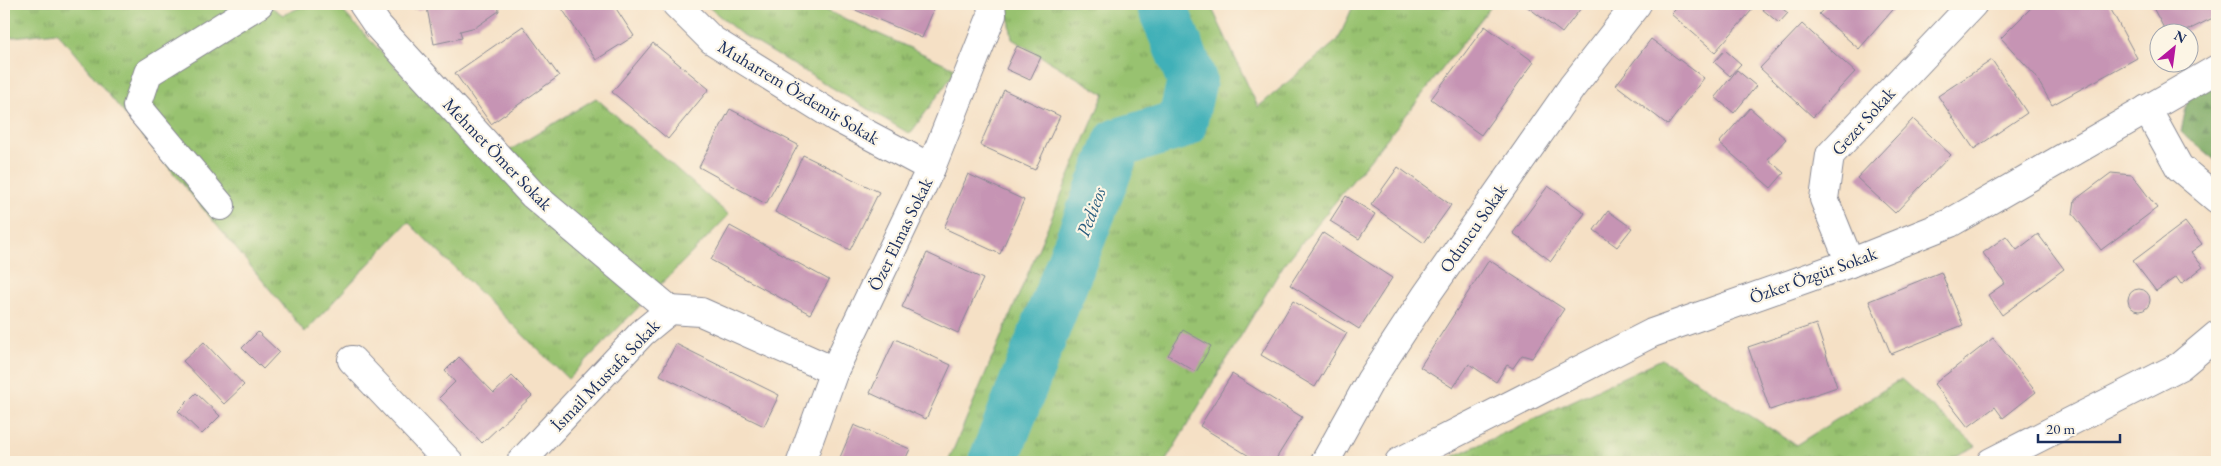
<svg xmlns="http://www.w3.org/2000/svg" width="2221" height="466" viewBox="0 0 2221 466" font-family="'EB Garamond',serif">
  <style>
    .grass { fill: url(#grass-tufts); stroke: #5a7866 }
    .forest { fill: url(#forest-firs); stroke: #4a6c60 }
    .lines { fill: none; stroke-linecap: round; stroke-linejoin: round }
    .river { stroke: #3fb0b8; stroke-width: 50 }
    .building { fill: #c694b4 }
    .minor-casing { stroke: #888892; stroke-width: 30 }
    .minor { stroke: #fff; stroke-width: 28 }
    .labels { text-anchor: middle; dominant-baseline: central; stroke-width: 4.5; stroke-linejoin: round; paint-order: stroke }
    .street-label { font-size: 18px; fill: #1b2f5e; stroke: #fcf5e5 }
    .water-label { font-size: 19px; font-style: italic; fill: #285c7e; stroke: #fcf5e5 }
  </style>
  <defs>
    <pattern id="grass-tufts" width="24" height="20" patternUnits="userSpaceOnUse" patternTransform="scale(1.25)"><rect width="24" height="20" fill="#98c26f"/><path d="M3 7l-1-3M5 7V3M7 7l1-3M15 17l-1-3M17 17v-4M19 17l1-3" fill="none" stroke="#7b9e5e"/></pattern>
    <pattern id="forest-firs" width="22" height="20" patternUnits="userSpaceOnUse" patternTransform="scale(1.25)"><rect width="22" height="20" fill="#7aa862"/><path d="M5 1l3.5 6h-7zM16 11l3.5 6h-7z" fill="#638954"/></pattern>
  </defs>
  <rect width="100%" height="100%" fill="#fcf5e5"/>
  <filter id="ink" filterUnits="userSpaceOnUse"><feTurbulence type="fractalNoise" baseFrequency=".02" numOctaves="2"/><feDisplacementMap in="SourceGraphic" scale="10" xChannelSelector="R" yChannelSelector="G"/><feConvolveMatrix kernelMatrix="1 2 1 2 8 2 1 2 1" color-interpolation-filters="sRGB"/></filter>
  <filter id="wash" filterUnits="userSpaceOnUse"><feTurbulence type="fractalNoise" baseFrequency=".0096" numOctaves="4" result="noise"/><feDisplacementMap in="SourceGraphic" scale="20" xChannelSelector="R" yChannelSelector="G"/><feGaussianBlur stdDeviation="1.12" result="paint"/><feColorMatrix in="noise" values="0 0 0 0 0 0 0 0 0 0 0 0 0 0 0 0 0 1.4 0 .05"/><feComposite in="paint" operator="in"/></filter>
  <g filter="url(#wash)">
    <rect width="100%" height="100%" fill="#f5e0c5"/>
    <g class="grass">
      <polygon points="4,4 267,4 283,15 308,4 336,4 487,164 596,98 729,215 568,379 408,222 305,332 57,32 4,38"/>
      <polygon points="705,4 812,4 957,69 910,134 740,33"/>
      <polygon points="1007,4 1210,4 1258,107 1338,40 1354,4 1493,4 1411,109 1283,266 1165,462 948,462 1104,94 1012,39"/>
      <polygon points="1662,359 1796,445 1901,379 1976,446 1944,462 1442,462"/>
    </g>
    <polygon class="forest" points="2217,80 2217,162 2181,132 2188,97"/>
    <g class="lines">
      <polyline class="river" points="993,462 1118,143 1182,124 1192,80 1161,4"/>
    </g>
    <g id="blocks">
      <g class="building">
        <polygon points="415,4 498,4 499,11 476,27 460,31 462,38 434,44 427,8 416,10"/>
        <polygon points="559,4 613,4 634,36 596,60"/>
        <polygon points="847,4 936,4 922,38 846,6"/>
        <polygon points="1526,4 1584,4 1562,33 1525,5"/>
        <polygon points="1681,4 1745,4 1752,10 1715,52 1671,14"/>
        <polygon points="1767,4 1776,4 1788,13 1779,23 1762,9"/>
        <polygon points="1828,4 1898,4 1859,49 1819,14"/>
        <polygon points="2035,4 2108,4 2137,58 2052,105 2035,75 2001,38"/>
        <polygon points="2151,4 2214,4 2217,16 2184,32 2166,32"/>
        <polygon points="1802,24 1855,72 1813,117 1760,68"/>
        <polygon points="523,26 559,76 491,124 455,73"/>
        <polygon points="1485,26 1534,62 1481,135 1431,99"/>
        <polygon points="1651,39 1704,78 1668,125 1616,85"/>
        <polygon points="653,43 709,89 668,139 612,92"/>
        <polygon points="1017,46 1041,57 1030,80 1006,69"/>
        <polygon points="1725,50 1741,64 1730,76 1714,62"/>
        <polygon points="1992,60 2027,113 1974,149 1938,96"/>
        <polygon points="1737,70 1756,86 1734,113 1715,97"/>
        <polygon points="1004,90 1060,116 1035,170 980,145"/>
        <polygon points="1750,108 1786,139 1768,159 1784,173 1771,188 1719,143"/>
        <polygon points="730,109 798,145 766,204 699,167"/>
        <polygon points="1913,119 1951,155 1895,213 1857,178"/>
        <polygon points="803,155 879,192 850,250 775,212"/>
        <polygon points="1398,167 1451,205 1424,243 1371,205"/>
        <polygon points="2111,173 2132,175 2157,208 2101,250 2073,214 2075,200"/>
        <polygon points="968,174 1024,200 1000,254 944,228"/>
        <polygon points="1548,186 1585,213 1551,261 1513,233"/>
        <polygon points="1346,196 1375,214 1359,239 1330,221"/>
        <polygon points="1608,211 1632,228 1617,247 1594,230"/>
        <polygon points="2185,222 2202,244 2191,252 2203,267 2181,284 2176,277 2156,291 2133,261"/>
        <polygon points="730,226 829,280 810,314 711,260"/>
        <polygon points="1323,233 1392,278 1359,329 1290,285"/>
        <polygon points="2038,234 2064,269 2002,315 1988,295 2005,283 1983,253 2006,236 2017,250"/>
        <polygon points="927,253 983,279 958,333 902,307"/>
        <polygon points="1489,260 1564,309 1532,358 1522,355 1513,368 1507,365 1496,382 1469,364 1453,388 1420,367"/>
        <polygon points="1941,272 1963,325 1891,354 1869,301"/>
        <circle cx="2139" cy="300" r="11"/>
        <polygon points="1293,301 1347,333 1315,387 1261,355"/>
        <polygon points="1816,324 1837,387 1770,410 1748,347"/>
        <polygon points="1183,330 1211,346 1196,372 1168,355"/>
        <polygon points="258,332 279,352 263,369 242,348"/>
        <polygon points="1993,338 2036,392 2003,418 1995,407 1968,427 1934,384"/>
        <polygon points="895,339 951,365 926,419 870,393"/>
        <polygon points="204,342 244,385 224,404 183,361"/>
        <polygon points="676,344 779,395 764,426 660,375"/>
        <polygon points="459,357 494,393 512,376 532,396 482,443 439,398 455,382 445,371"/>
        <polygon points="1232,374 1302,417 1274,462 1259,462 1200,426"/>
        <polygon points="196,393 220,416 202,434 178,411"/>
        <polygon points="854,425 910,449 904,462 838,462"/>
      </g>
    </g>
  </g>
  <g filter="url(#ink)">
    <use href="#blocks" fill-opacity="0" stroke="#888892" stroke-width="1"/>
    <g class="lines">
      <defs>
        <g id="minor">
          <polyline points="363,4 378,26 533,195 670,310"/>
          <polyline points="676,4 712,40 837,118 931,168"/>
          <polyline points="2147,109 2179,167 2217,199"/>
          <polyline points="221,206 137,106 148,73 259,4"/>
          <polyline points="1850,263 1824,199 1830,155 1973,4"/>
          <polyline points="670,310 701,312 834,371"/>
          <polyline points="352,360 449,462"/>
          <polyline points="521,462 642,333 670,310"/>
          <polyline points="801,462 834,371 931,168 992,15 991,4"/>
          <polyline points="1325,462 1370,381 1427,294 1572,87 1637,4"/>
          <polyline points="1399,462 1652,333 1850,263 1950,223 2217,69"/>
          <polyline points="1991,462 2180,366 2217,335"/>
        </g>
      </defs>
      <use href="#minor" class="minor-casing"/>
      <use href="#minor" class="minor"/>
    </g>
  </g>
  <g class="labels">
    <g class="street-label">
      <text transform="translate(799 92) rotate(31)">Muharrem Özdemir Sokak</text>
      <text transform="translate(1863 121) rotate(-48)">Gezer Sokak</text>
      <text transform="translate(498 154) rotate(46)">Mehmet Ömer Sokak</text>
      <text transform="translate(1473 228) rotate(-55)">Oduncu Sokak</text>
      <text transform="translate(900 234) rotate(-64)">Özer Elmas Sokak</text>
      <text transform="translate(1813 275) rotate(-20)">Özker Özgür Sokak</text>
      <text transform="translate(605 375) rotate(-46)">İsmail Mustafa Sokak</text>
    </g>
    <g class="water-label">
      <text transform="translate(1091 212) rotate(-69)">Pedieos</text>
    </g>
  </g>
  <rect width="2221" height="466" fill="none" stroke="#fcf5e5" stroke-width="20"/>
  <g transform="translate(2174 48) rotate(29)"><circle r="24" fill="#fcf5e5" stroke="#a2a6af"/>
  <path d="M0-4L9 19L0 12L-9 19Z" fill="#b5179e"/>
  <text y="-8" font-size="14" font-weight="bold" text-anchor="middle" fill="#1b2f5e">N</text>
  </g>
  <path d="M2038 434v8h82v-8" fill="none" stroke="#1b2f5e" stroke-width="2.5"/>
  <text x="2046" y="434" font-size="15" fill="#1b2f5e" stroke="#fcf5e5" stroke-width="4" paint-order="stroke">20 m</text>
</svg>
